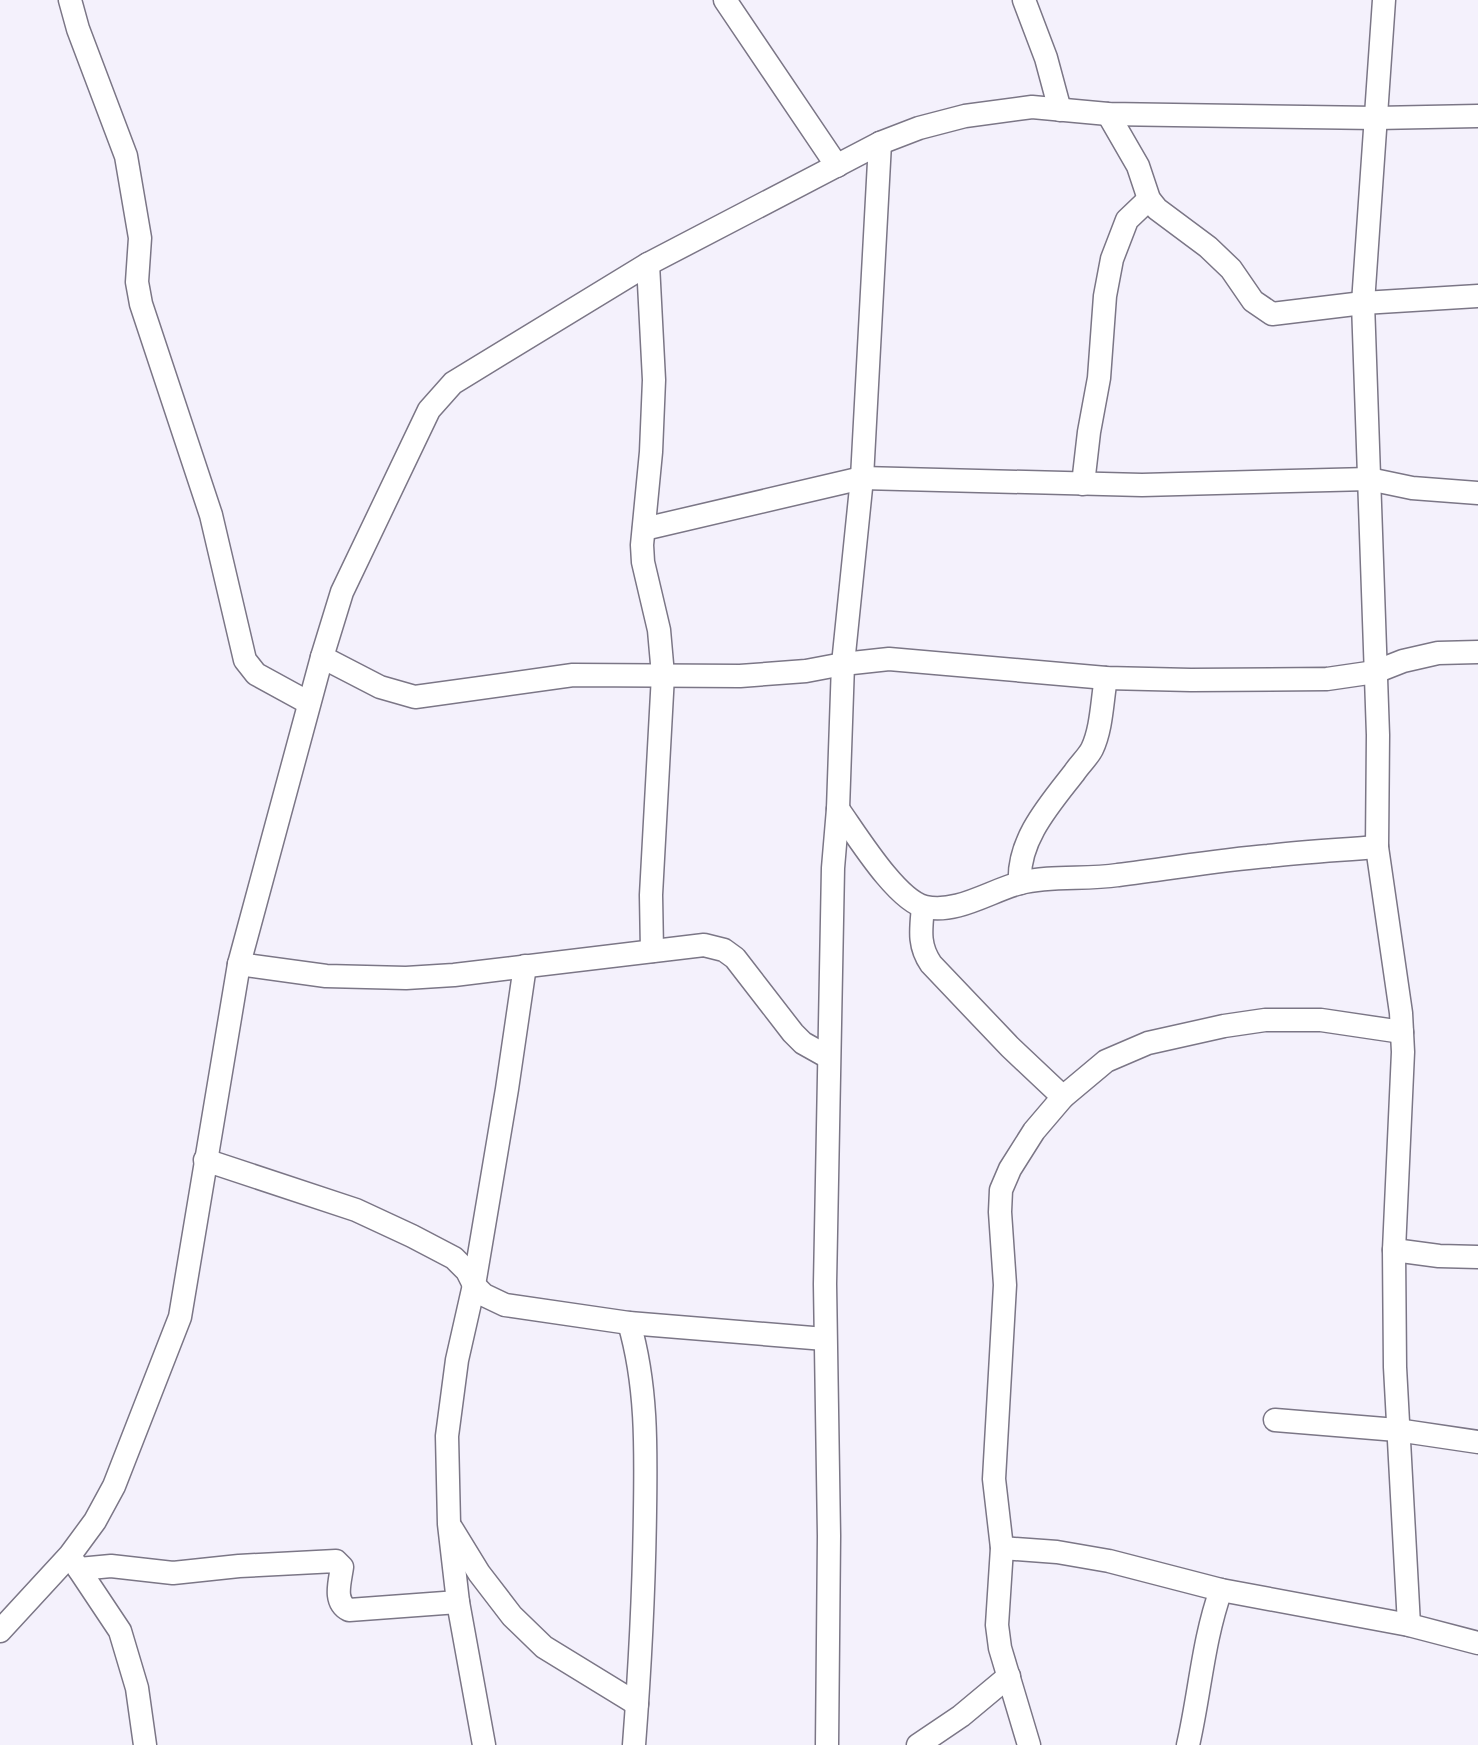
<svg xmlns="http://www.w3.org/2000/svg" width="1478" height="1745" viewBox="0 0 1478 1745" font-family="Helvetica,sans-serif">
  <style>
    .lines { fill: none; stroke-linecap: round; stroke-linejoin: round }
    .minor-casing { stroke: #7b7686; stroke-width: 25 }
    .minor { stroke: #fff; stroke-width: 22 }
  </style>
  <rect width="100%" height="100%" fill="#f4f1fc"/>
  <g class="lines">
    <defs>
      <g id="minor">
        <polyline points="70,0 78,29 126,156 140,238 137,282 141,304 211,515 245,660 256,674 309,703"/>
        <polyline points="725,0 837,166"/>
        <polyline points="1024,0 1046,58 1060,110"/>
        <polyline points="1384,0 1363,303 1378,735 1377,847 1401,1013 1403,1052 1394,1250 1395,1367 1409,1625"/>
        <polyline points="1108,114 1138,166 1149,199 1157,209 1208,247 1231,269 1253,301 1272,314 1363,303 1478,296"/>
        <polyline points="648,264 654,380 651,452 642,545 643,562 659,630 663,675 651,895 652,951"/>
        <polyline points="1083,484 1089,432 1099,378 1105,296 1112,259 1127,220 1149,199"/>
        <polyline points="644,529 862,478 1142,485 1369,479 1412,488 1478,493"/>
        <polyline points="322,657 380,687 415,697 573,675 740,676 806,671 843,664 889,659 1106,678 1191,680 1327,679 1375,672 1403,661 1438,653 1478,652"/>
        <path d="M 838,809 C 856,834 896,900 925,907 C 957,914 990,891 1020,883 C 1052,875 1085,880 1118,875 C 1168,869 1218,860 1268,856 C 1304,852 1341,850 1377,847"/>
        <path d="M 1020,883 C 1017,841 1049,805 1074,773 C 1079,765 1088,757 1092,749 C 1102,728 1102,700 1106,678"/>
        <path d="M 923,907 C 921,929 918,945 931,964 L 1010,1047 L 1063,1097"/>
        <polyline points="239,964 326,976 406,978 454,975 704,945 724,950 735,958 793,1033 803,1043 828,1057"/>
        <polyline points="205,1160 356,1210 412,1236 454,1258 467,1271 474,1285 484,1295 505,1305 629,1323 825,1339"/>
        <polyline points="1394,1250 1439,1256 1478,1257"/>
        <path d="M 629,1323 C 647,1384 646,1448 645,1511 C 644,1589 640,1667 634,1745"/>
        <polyline points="1275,1420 1397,1430 1478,1442"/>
        <polyline points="452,1529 479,1573 512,1616 544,1647 637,1704"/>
        <polyline points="1002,1548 1057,1552 1109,1561 1221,1590 1409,1625 1478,1643"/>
        <polyline points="72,1559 120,1631 137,1688 145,1745"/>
        <path d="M 79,1569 L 111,1566 L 173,1573 L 239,1566 L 336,1561 L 342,1567 C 340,1582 333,1602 349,1610 L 458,1602"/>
        <polyline points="0,1631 70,1555 95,1521 114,1486 180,1317 239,964 322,657 342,592 429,410 453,383 648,264 880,143 919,128 965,116 1032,107 1108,114 1376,118 1478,116"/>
        <polyline points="484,1745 458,1602 449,1524 447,1436 457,1360 474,1285 507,1089 525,966"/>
        <polyline points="827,1745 829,1536 825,1284 833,868 838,809 843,664 862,478 880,143"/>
        <polyline points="918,1745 961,1716 1009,1676"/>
        <polyline points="1029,1745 1000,1648 997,1625 1002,1548 994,1479 1005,1285 1000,1212 1001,1190 1010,1169 1034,1131 1063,1097 1106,1061 1148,1043 1224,1026 1265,1020 1321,1020 1402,1032"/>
        <path d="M 1188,1745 C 1200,1693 1203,1640 1221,1590"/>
      </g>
    </defs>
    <use href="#minor" class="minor-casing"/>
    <use href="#minor" class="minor"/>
  </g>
</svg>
